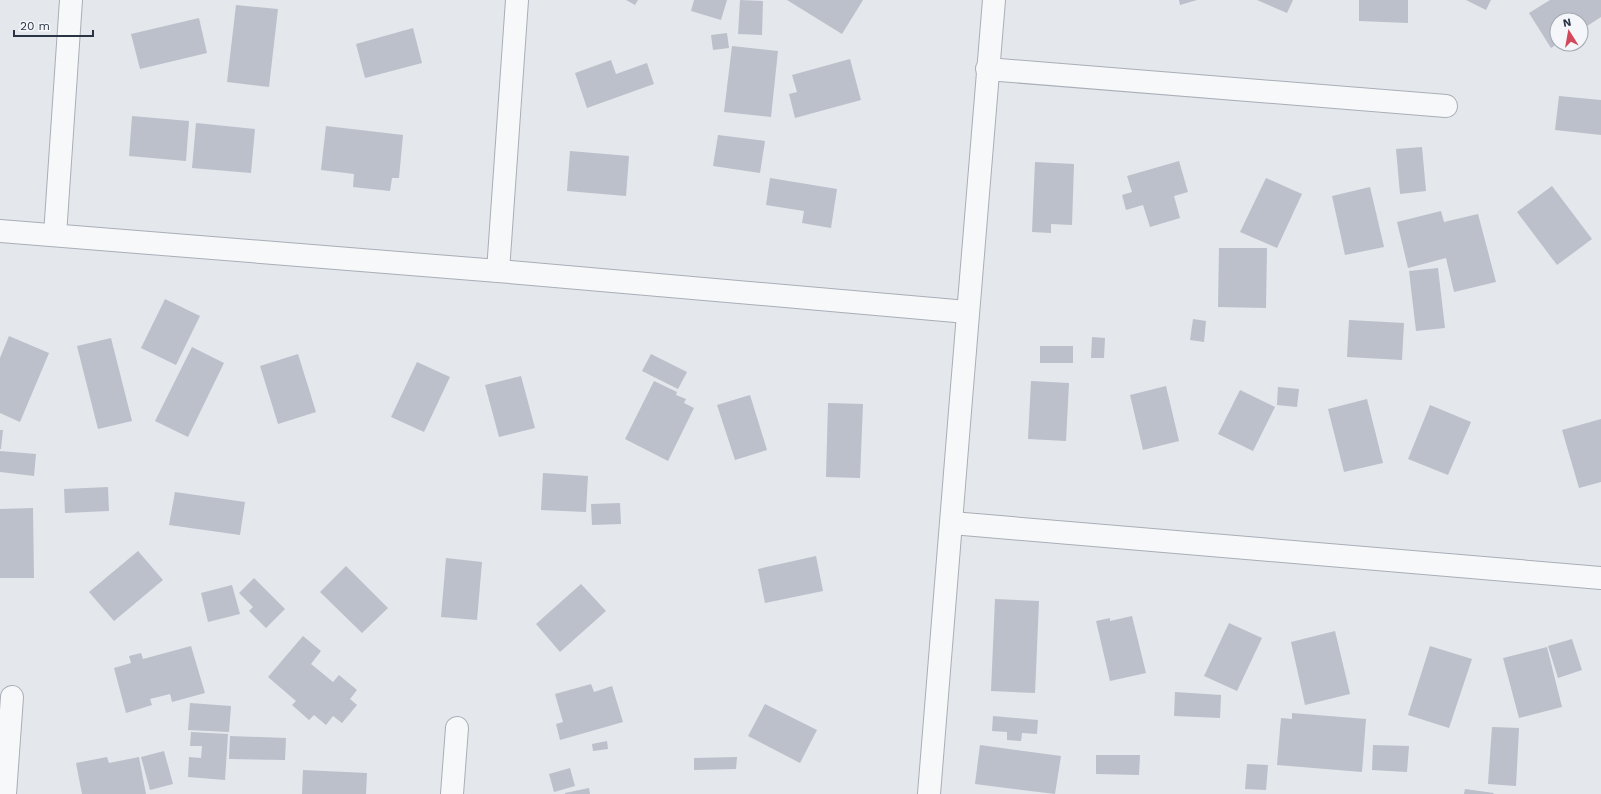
<svg xmlns="http://www.w3.org/2000/svg" width="1601" height="794" viewBox="0 0 1601 794" font-family="'Work Sans',sans-serif">
  <style>
    .building { fill: #bbc0ca }
    .lines { fill: none; stroke-linecap: round; stroke-linejoin: round }
    .minor-casing { stroke: #a9aeb7; stroke-width: 24 }
    .minor { stroke: #f7f8fa; stroke-width: 22 }
  </style>
  <rect width="100%" height="100%" fill="#e4e7ec"/>
  <g class="building">
    <polygon points="626,0 638,0 635,5"/>
    <polygon points="694,0 727,0 721,20 691,11"/>
    <polygon points="740,0 763,1 762,35 738,34"/>
    <polygon points="787,0 863,0 842,34"/>
    <polygon points="1179,0 1197,0 1180,5"/>
    <polygon points="1257,0 1293,0 1287,13"/>
    <polygon points="1359,0 1408,0 1408,23 1359,21"/>
    <polygon points="1466,0 1491,0 1486,10"/>
    <polygon points="1550,0 1601,0 1601,17 1581,30 1581,20 1557,20 1557,44 1551,48 1529,13"/>
    <polygon points="236,5 278,9 269,87 227,82"/>
    <polygon points="199,18 207,53 140,69 131,34"/>
    <polygon points="413,28 422,63 365,78 356,44"/>
    <polygon points="727,33 729,48 713,50 711,35"/>
    <polygon points="732,46 778,51 771,117 724,112"/>
    <polygon points="850,59 861,100 795,118 789,94 797,92 792,75"/>
    <polygon points="611,60 616,74 647,63 654,84 587,108 575,73"/>
    <polygon points="1559,96 1601,100 1601,135 1555,130"/>
    <polygon points="132,116 189,121 186,161 129,156"/>
    <polygon points="196,123 255,129 251,173 192,168"/>
    <polygon points="326,126 403,135 399,178 392,178 390,191 353,187 354,174 321,170"/>
    <polygon points="718,135 765,141 760,173 713,166"/>
    <polygon points="1422,147 1426,191 1400,194 1396,149"/>
    <polygon points="570,151 629,156 626,196 567,191"/>
    <polygon points="1179,161 1188,192 1174,196 1180,218 1150,227 1143,205 1126,210 1122,195 1132,192 1127,176"/>
    <polygon points="1035,162 1074,164 1072,225 1051,224 1051,233 1032,232"/>
    <polygon points="770,178 837,189 831,228 802,223 804,211 766,205"/>
    <polygon points="1266,178 1302,194 1277,248 1240,232"/>
    <polygon points="1552,186 1592,239 1557,265 1517,212"/>
    <polygon points="1370,187 1384,247 1345,255 1332,196"/>
    <polygon points="1441,211 1444,222 1478,214 1496,282 1454,292 1446,258 1408,268 1397,222"/>
    <polygon points="1219,248 1267,248 1266,308 1218,307"/>
    <polygon points="1438,268 1445,328 1416,331 1409,271"/>
    <polygon points="165,299 200,316 176,365 141,348"/>
    <polygon points="1193,319 1206,321 1204,342 1190,340"/>
    <polygon points="1349,320 1404,323 1402,360 1347,357"/>
    <polygon points="9,336 49,353 20,422 0,413 0,358"/>
    <polygon points="1092,337 1105,338 1104,358 1091,358"/>
    <polygon points="111,338 132,421 98,429 77,346"/>
    <rect x="1040" y="346" width="33" height="17"/>
    <polygon points="192,347 224,363 188,437 155,421"/>
    <polygon points="298,354 316,412 278,424 260,366"/>
    <polygon points="651,354 687,372 678,389 642,371"/>
    <polygon points="417,362 450,377 424,432 391,417"/>
    <polygon points="521,376 535,428 499,437 485,385"/>
    <polygon points="654,381 677,392 676,395 686,399 684,403 694,408 668,461 625,439"/>
    <polygon points="1031,381 1069,383 1066,441 1028,439"/>
    <polygon points="1166,386 1179,441 1143,450 1130,395"/>
    <polygon points="1278,387 1299,389 1297,407 1277,405"/>
    <polygon points="1240,390 1275,407 1253,451 1218,434"/>
    <polygon points="750,395 767,450 735,460 717,405"/>
    <polygon points="1367,399 1383,463 1344,472 1328,409"/>
    <polygon points="828,403 863,404 860,478 826,477"/>
    <polygon points="1430,405 1471,422 1448,475 1408,459"/>
    <polygon points="1601,419 1601,482 1579,488 1562,430"/>
    <polygon points="0,430 3,430 1,449 0,449"/>
    <polygon points="0,451 36,454 34,476 0,472"/>
    <polygon points="543,473 588,476 586,512 541,510"/>
    <polygon points="108,487 109,511 65,513 64,489"/>
    <polygon points="175,492 245,502 240,535 169,525"/>
    <polygon points="620,503 621,524 592,525 591,504"/>
    <polygon points="33,508 34,578 0,578 0,509"/>
    <polygon points="138,551 163,580 114,621 89,592"/>
    <polygon points="816,556 823,591 765,603 758,569"/>
    <polygon points="446,558 482,562 477,620 441,617"/>
    <polygon points="346,566 388,608 362,633 320,592"/>
    <polygon points="254,578 285,609 266,628 249,611 253,607 239,593"/>
    <polygon points="581,584 606,611 560,652 536,624"/>
    <polygon points="232,585 240,614 208,622 201,593"/>
    <polygon points="995,599 1039,601 1035,693 991,691"/>
    <polygon points="1132,616 1146,673 1110,681 1096,621 1110,618 1110,621"/>
    <polygon points="1229,623 1262,638 1237,691 1204,676"/>
    <polygon points="1335,631 1350,694 1305,705 1291,642"/>
    <polygon points="303,636 321,651 311,664 333,682 339,675 357,690 350,699 357,705 342,723 333,716 326,725 314,715 309,720 292,705 296,701 268,677"/>
    <polygon points="1572,639 1582,670 1558,678 1548,646"/>
    <polygon points="191,646 205,693 172,702 170,694 150,699 152,705 126,713 114,668 131,663 129,656 141,653 143,659"/>
    <polygon points="1430,646 1472,659 1449,728 1408,715"/>
    <polygon points="1547,647 1562,707 1519,718 1503,658"/>
    <polygon points="591,684 594,692 612,686 623,722 560,740 556,724 563,722 555,694"/>
    <polygon points="1175,692 1221,695 1220,718 1174,716"/>
    <polygon points="190,703 231,706 229,732 188,730"/>
    <polygon points="765,704 817,730 800,763 748,736"/>
    <polygon points="1292,713 1366,719 1362,772 1277,765 1281,718 1292,719"/>
    <polygon points="993,716 1038,720 1037,734 1022,733 1021,741 1007,740 1007,732 992,731"/>
    <polygon points="1492,727 1519,728 1516,786 1488,784"/>
    <polygon points="191,732 228,734 225,780 188,777 189,757 201,758 202,746 190,746"/>
    <polygon points="230,736 286,738 285,760 229,759"/>
    <polygon points="607,741 608,749 593,751 592,744"/>
    <polygon points="980,745 1061,756 1055,794 975,784"/>
    <polygon points="1373,745 1409,746 1407,772 1372,770"/>
    <polygon points="164,751 173,784 150,790 141,757"/>
    <polygon points="1096,755 1140,755 1139,775 1096,774"/>
    <polygon points="107,757 109,763 139,757 146,794 82,794 76,763"/>
    <polygon points="737,757 736,769 694,770 694,758"/>
    <polygon points="1247,764 1268,765 1266,790 1245,789"/>
    <polygon points="570,768 575,786 554,792 549,774"/>
    <polygon points="303,770 367,773 366,794 302,794"/>
    <polygon points="589,788 590,794 565,794 565,793"/>
    <polygon points="1465,789 1494,793 1493,794 1464,794"/>
  </g>
  <g class="lines">
    <defs>
      <g id="minor">
        <polyline points="987,69 1446,106"/>
        <polyline points="0,231 498,271 967,312"/>
        <polyline points="55,235 71,0"/>
        <polyline points="498,271 517,0"/>
        <polyline points="952,523 1601,578"/>
        <polyline points="5,794 12,697"/>
        <polyline points="452,794 457,728"/>
        <path d="M 929,794 C 952,529 970,265 994,0"/>
      </g>
    </defs>
    <use href="#minor" class="minor-casing"/>
    <use href="#minor" class="minor"/>
  </g>
  <g transform="translate(1569 32) rotate(349)"><circle r="19" fill="#f4f6f9" stroke="#a4a8b1"/>
  <path d="M0-3L7 15L0 10L-7 15Z" fill="#d1495b"/>
  <text y="-6" font-size="11" font-weight="bold" text-anchor="middle" fill="#2b3445">N</text>
  </g>
  <path d="M14 30v6h79v-6" fill="none" stroke="#2b3445" stroke-width="2"/>
  <text x="20" y="30" font-size="12" fill="#2b3445" stroke="#f4f6f9" stroke-width="3" paint-order="stroke">20 m</text>
</svg>
